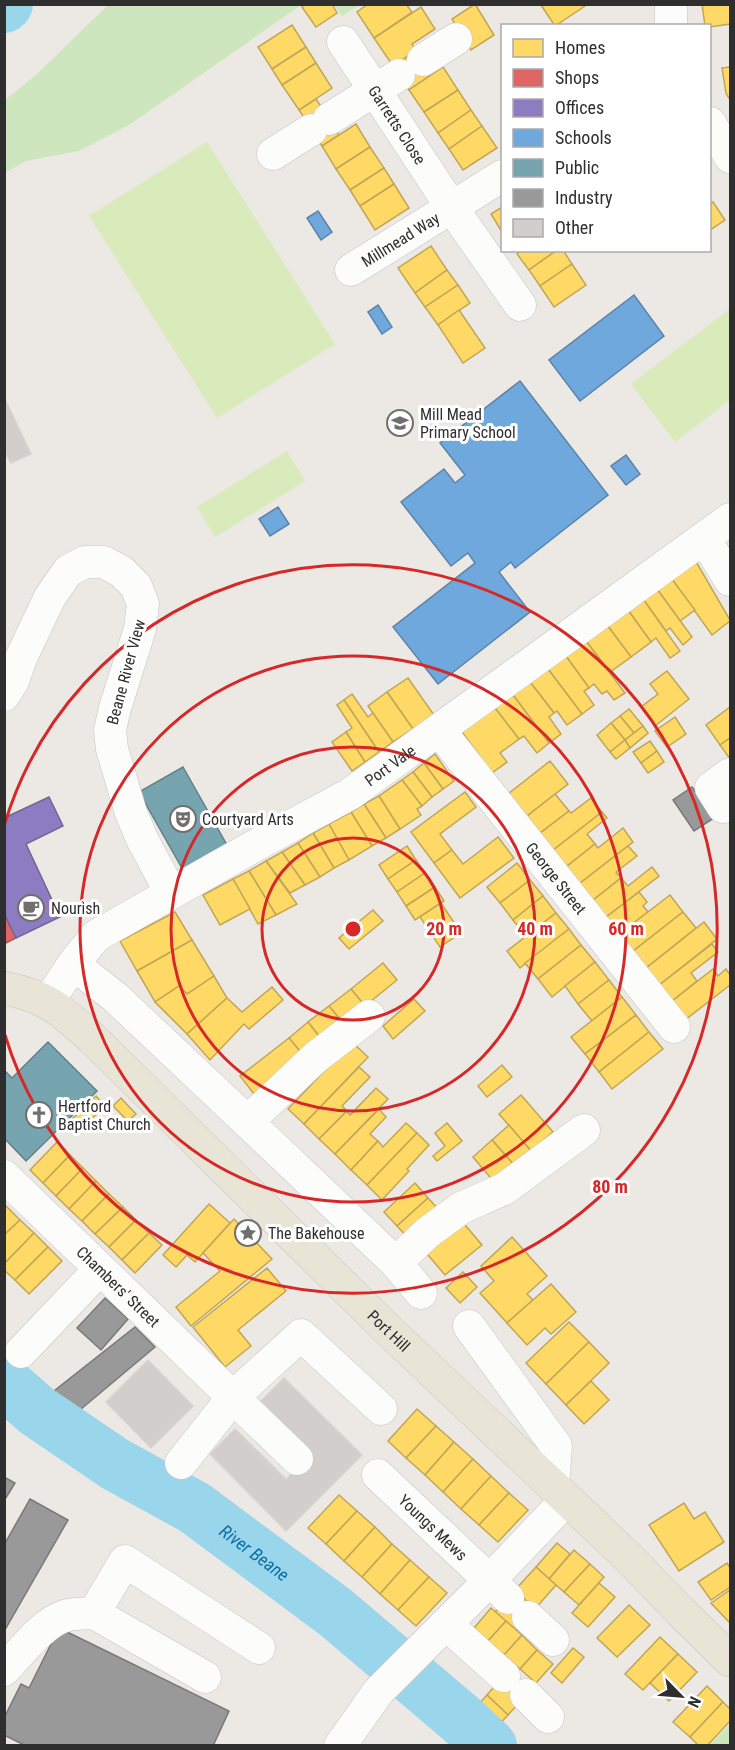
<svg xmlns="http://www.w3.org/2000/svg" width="735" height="1750" viewBox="0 0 735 1750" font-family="'Roboto Condensed',sans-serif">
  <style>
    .green { fill: #cee6be }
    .pitch { fill: #d9eabb }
    .homes { fill: #ffd966; stroke: #c0a655; stroke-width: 1.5 }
    .shops { fill: #e06666; stroke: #ab5555; stroke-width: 1.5 }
    .offices { fill: #8e7cc3; stroke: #716596; stroke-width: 1.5 }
    .schools { fill: #6fa8dc; stroke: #5c83a8; stroke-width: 1.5 }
    .public { fill: #76a5af; stroke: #608188; stroke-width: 1.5 }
    .industry { fill: #999; stroke: #797979; stroke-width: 1.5 }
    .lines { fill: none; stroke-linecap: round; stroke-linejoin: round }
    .river { stroke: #99d6ec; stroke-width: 54 }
    .building { fill: #d1cecb; stroke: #d7d4d0; stroke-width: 1.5 }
    .minor-casing { stroke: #c5c4c5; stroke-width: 33 }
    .major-casing { stroke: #c6c5c4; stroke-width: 34 }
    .minor { stroke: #fcfcfb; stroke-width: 32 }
    .major { stroke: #e8e4d6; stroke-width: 33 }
    .ring { fill: none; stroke: #d62828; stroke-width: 3 }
    .labels { text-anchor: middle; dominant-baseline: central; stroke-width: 6; stroke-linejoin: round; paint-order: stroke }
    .street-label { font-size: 16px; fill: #2e2e2e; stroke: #fff }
    .poi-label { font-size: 16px; fill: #2e2e2e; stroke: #fff; text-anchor: start }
    .water-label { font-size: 18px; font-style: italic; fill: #0d6fa3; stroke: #fff }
    .centre { fill: #d62828; stroke: #fff; stroke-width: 3 }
    .ring-label { font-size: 18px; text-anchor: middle; font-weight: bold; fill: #d62828; stroke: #fff; stroke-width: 6; stroke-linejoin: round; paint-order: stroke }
  </style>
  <rect width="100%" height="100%" fill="#ece8e4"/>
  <g class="green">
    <polygon points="108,5 301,5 129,125 79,151 26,161 5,173 5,100 37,74"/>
    <polygon points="334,5 359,5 342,16"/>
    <polygon points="730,1724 730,1745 710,1745"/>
  </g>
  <g class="pitch">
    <polygon points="207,142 335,344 217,418 89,216"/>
    <polygon points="730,309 730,400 675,442 631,384"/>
    <polygon points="287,451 305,481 215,537 197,507"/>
  </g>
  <g class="homes">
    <polygon points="305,4 332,4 337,13 316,27 302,7"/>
    <polygon points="368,4 406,4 412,12 374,38 357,12"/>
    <polygon points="475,4 494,35 471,50 452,19"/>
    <polygon points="542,4 588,4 555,26 541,5"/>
    <polygon points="702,4 730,4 730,24 710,27 710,26 705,26"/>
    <polygon points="421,7 435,29 412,44 416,51 393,66 374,38"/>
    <polygon points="292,25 306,47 272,69 258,47"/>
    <polygon points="306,47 316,63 282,85 272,69"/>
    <polygon points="416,51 432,74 409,90 393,66"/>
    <polygon points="316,63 332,88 299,110 282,85"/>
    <polygon points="443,67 458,90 424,112 409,90"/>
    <polygon points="730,67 730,100 726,93 722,68"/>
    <polygon points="458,90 471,110 438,133 424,112"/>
    <polygon points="316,99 339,135 322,146 299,110"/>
    <polygon points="471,110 482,126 449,149 438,133"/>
    <polygon points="356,124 370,147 336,169 322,146"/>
    <polygon points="482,126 497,148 463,170 449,149"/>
    <polygon points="370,147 384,168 350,190 336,169"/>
    <polygon points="384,168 394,184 360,206 350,190"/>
    <polygon points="394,184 409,208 375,230 360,206"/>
    <polygon points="713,202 725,220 710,230 710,205"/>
    <polygon points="502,207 502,232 491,214"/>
    <polygon points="431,246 447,270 415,293 398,268"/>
    <polygon points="522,250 557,250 529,270 517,254"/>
    <polygon points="557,250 563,250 572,264 540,286 529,270"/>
    <polygon points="572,264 586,285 554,307 540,286"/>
    <polygon points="447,270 458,285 425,307 415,293"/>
    <polygon points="458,285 470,303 438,325 425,307"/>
    <polygon points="459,310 485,348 463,363 438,325"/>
    <polygon points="695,560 730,620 730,621 712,635 671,578"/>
    <polygon points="671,578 695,610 680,621 657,589"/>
    <polygon points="657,589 692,637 683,645 670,628 666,631 643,599"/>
    <polygon points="643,599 680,651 670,658 656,638 651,642 628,610"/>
    <polygon points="628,610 651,642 631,657 607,625"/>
    <polygon points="607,625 631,657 610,672 586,641"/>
    <polygon points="586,641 625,693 614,700 607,691 602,694 594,684 589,688 566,656"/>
    <polygon points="566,656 589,688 584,691 594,705 582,714 548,669"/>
    <polygon points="548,669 582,714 567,725 557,711 554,713 530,682"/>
    <polygon points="667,671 689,699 655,726 641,707 658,694 650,684"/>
    <polygon points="408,678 434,715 413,729 387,692"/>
    <polygon points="530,682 554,713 549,717 561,734 549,743 513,695"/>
    <polygon points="387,692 413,729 393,742 368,706"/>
    <polygon points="352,694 368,717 373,713 393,742 379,752 344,700"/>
    <polygon points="513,695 549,743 537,753 524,736 519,739 495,708"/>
    <polygon points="344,700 379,752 365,762 346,732 352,728 337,705"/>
    <polygon points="730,707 730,738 720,745 706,725"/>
    <polygon points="495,708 519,739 500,753 507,762 492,773 462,732"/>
    <polygon points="629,709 643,726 634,733 620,716"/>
    <polygon points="620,716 634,733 625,740 611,723"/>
    <polygon points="675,717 686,734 667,747 655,731"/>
    <polygon points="611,723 625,740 610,752 597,735"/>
    <polygon points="643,726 648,733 630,748 625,740"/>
    <polygon points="346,732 365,762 352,771 332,742"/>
    <polygon points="730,738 730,759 720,745"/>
    <polygon points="625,740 630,748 616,759 610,752"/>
    <polygon points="650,741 657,751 641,763 633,752"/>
    <polygon points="657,751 664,762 648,773 641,763"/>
    <polygon points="435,754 454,781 443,789 424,763"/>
    <polygon points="550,761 568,784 526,817 508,794"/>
    <polygon points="424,763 443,789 432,797 413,772"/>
    <polygon points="413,772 432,797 422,806 402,780"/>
    <polygon points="402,780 422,806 417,809 421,815 400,829 379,796"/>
    <polygon points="465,792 476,807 440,834 452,850 434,863 411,832"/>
    <polygon points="555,794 569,811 539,834 526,817"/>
    <polygon points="379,796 400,829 386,838 364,804"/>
    <polygon points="591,798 602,812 552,851 539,834 569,811 571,813"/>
    <polygon points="364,804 386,838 372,846 351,812"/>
    <polygon points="351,812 372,846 349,860 329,824"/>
    <polygon points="602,812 607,818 587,834 595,844 566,867 552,851"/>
    <polygon points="329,824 349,860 334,868 313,833"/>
    <polygon points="623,828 633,842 579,884 566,867 595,844 598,848"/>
    <polygon points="313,833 334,868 320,877 298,843"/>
    <polygon points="498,837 514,858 460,898 434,863 452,850 463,864"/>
    <polygon points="298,843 320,877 305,885 282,852"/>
    <polygon points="407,846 416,860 388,879 379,865"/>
    <polygon points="628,846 637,856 616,872 621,878 592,901 579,884"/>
    <polygon points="282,852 305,885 290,893 266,861"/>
    <polygon points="416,860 425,873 397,892 388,879"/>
    <polygon points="266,861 297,904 276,915 249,871"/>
    <polygon points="517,863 530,880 500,903 487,887"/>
    <polygon points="652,867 659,876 605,918 592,901 621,878 628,886"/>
    <polygon points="249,871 276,915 258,924 233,879"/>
    <polygon points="425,873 435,887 406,906 397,892"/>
    <polygon points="233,879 250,909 220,925 203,895"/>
    <polygon points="530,880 543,896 513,920 500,903"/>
    <polygon points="435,887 444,901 415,920 406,906"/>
    <polygon points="639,892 647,902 643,906 648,912 618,935 605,918"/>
    <polygon points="670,895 683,912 632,952 618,935"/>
    <polygon points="543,896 556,913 526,936 513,920"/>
    <polygon points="441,903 461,933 440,947 420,917"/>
    <polygon points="373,910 383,921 349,949 339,938"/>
    <polygon points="175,912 192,940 137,971 120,941"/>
    <polygon points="683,912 696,928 645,969 632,952"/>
    <polygon points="556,913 569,929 520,968 507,951"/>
    <polygon points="704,922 717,939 658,986 645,969"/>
    <polygon points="569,929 581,945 538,979 525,963"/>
    <polygon points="192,940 214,976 187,994 179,986 155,1002 137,971"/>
    <polygon points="712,944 718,952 691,973 697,981 671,1002 658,986"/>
    <polygon points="581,945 595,962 552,997 538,979"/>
    <polygon points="595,962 609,980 578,1004 565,986"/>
    <polygon points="383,963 397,980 365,1006 351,989"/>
    <polygon points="713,969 718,976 726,969 730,975 730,985 685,1020 671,1002"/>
    <polygon points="214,976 227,998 187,1034 155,1002 179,986 187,994"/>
    <polygon points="609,980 622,997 592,1021 578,1004"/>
    <polygon points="272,987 283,1000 249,1029 244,1024 210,1060 187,1034 227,998 242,1012"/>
    <polygon points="351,989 365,1006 343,1023 329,1006"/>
    <polygon points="622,997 636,1015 585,1054 571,1037"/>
    <polygon points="414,999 425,1011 393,1039 383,1026"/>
    <polygon points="329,1006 343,1023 322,1040 308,1022"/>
    <polygon points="636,1015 649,1032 599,1072 585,1054"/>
    <polygon points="308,1022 322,1040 303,1055 289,1038"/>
    <polygon points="649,1032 663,1049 612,1089 599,1072"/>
    <polygon points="289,1038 303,1055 254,1094 240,1076"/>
    <polygon points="352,1042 368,1057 304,1124 288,1109"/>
    <polygon points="502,1065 512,1077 487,1097 478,1086"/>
    <polygon points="359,1067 370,1077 342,1106 347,1111 319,1139 304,1124"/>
    <polygon points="376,1088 388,1099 335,1154 319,1139 347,1111 350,1115"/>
    <polygon points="521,1095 553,1132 531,1151 499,1114"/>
    <polygon points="96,1096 105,1106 81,1129 71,1120"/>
    <polygon points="121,1098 136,1114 128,1121 113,1106"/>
    <polygon points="379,1109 386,1117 370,1134 378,1141 351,1170 335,1154"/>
    <polygon points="406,1123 417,1133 367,1185 351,1170 378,1141 383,1147"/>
    <polygon points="447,1123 462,1141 437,1161 433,1156 445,1146 435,1133"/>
    <polygon points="509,1125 531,1151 514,1165 492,1140"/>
    <polygon points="417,1133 429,1145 407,1169 409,1171 382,1200 367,1185"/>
    <polygon points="492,1140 514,1165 494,1182 473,1157"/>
    <polygon points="57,1142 70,1155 43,1183 30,1170"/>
    <polygon points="70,1155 83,1168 56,1196 43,1183"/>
    <polygon points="83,1168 96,1181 69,1209 56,1196"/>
    <polygon points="96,1181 109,1194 82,1221 69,1209"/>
    <polygon points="415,1183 428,1198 397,1226 384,1212"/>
    <polygon points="109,1194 123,1207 95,1234 82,1221"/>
    <polygon points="428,1198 441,1212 410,1240 397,1226"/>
    <polygon points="209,1204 230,1223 195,1262 187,1255 176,1267 163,1255"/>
    <polygon points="6,1206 20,1220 4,1235 4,1207"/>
    <polygon points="123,1207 136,1220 109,1247 95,1234"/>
    <polygon points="234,1219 272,1259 191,1326 176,1307 220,1271 203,1253"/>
    <polygon points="460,1219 482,1245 445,1275 423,1249"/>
    <polygon points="20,1220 34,1233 4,1264 4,1235"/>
    <polygon points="136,1220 149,1233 122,1260 109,1247"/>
    <polygon points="34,1233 48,1247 15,1280 4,1270 4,1264"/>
    <polygon points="149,1233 162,1245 135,1273 122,1260"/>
    <polygon points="512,1237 547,1276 527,1294 533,1300 507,1323 480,1293 494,1281 481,1266"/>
    <polygon points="48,1247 62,1261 29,1294 15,1280"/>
    <polygon points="267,1268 286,1291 238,1330 251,1346 225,1367 193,1327"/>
    <polygon points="463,1272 477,1287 460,1303 446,1288"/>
    <polygon points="551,1284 576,1312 551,1334 545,1328 527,1345 507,1323"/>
    <polygon points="569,1322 589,1342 546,1384 526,1363"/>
    <polygon points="589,1342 609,1363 566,1405 546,1384"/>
    <polygon points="591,1381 609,1400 584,1424 566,1405"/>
    <polygon points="417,1409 436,1426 406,1458 388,1441"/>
    <polygon points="436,1426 454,1442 425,1475 406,1458"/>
    <polygon points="454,1442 473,1459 443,1492 425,1475"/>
    <polygon points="473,1459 491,1476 461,1509 443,1492"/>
    <polygon points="491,1476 509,1493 479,1525 461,1509"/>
    <polygon points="509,1493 528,1510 498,1542 479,1525"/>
    <polygon points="339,1495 357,1511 326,1544 308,1528"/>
    <polygon points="684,1503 694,1519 705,1512 724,1542 679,1571 649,1525"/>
    <polygon points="357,1511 375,1527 344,1561 326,1544"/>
    <polygon points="375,1527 392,1544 362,1577 344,1561"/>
    <polygon points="557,1543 570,1554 549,1579 536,1567"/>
    <polygon points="392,1544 410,1560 380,1594 362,1577"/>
    <polygon points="574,1550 590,1564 564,1592 549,1579"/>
    <polygon points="410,1560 429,1577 398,1610 380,1594"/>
    <polygon points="727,1563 730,1568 730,1587 711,1600 698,1582"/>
    <polygon points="590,1564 604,1577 579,1605 564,1592"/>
    <polygon points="536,1567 556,1585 535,1609 515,1590"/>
    <polygon points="429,1577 447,1593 416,1626 398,1610"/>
    <polygon points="599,1583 615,1597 588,1627 572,1613"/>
    <polygon points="515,1590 535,1609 516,1631 495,1612"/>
    <polygon points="730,1590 730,1623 711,1603"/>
    <polygon points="629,1605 650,1625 617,1657 597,1638"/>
    <polygon points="491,1608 506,1621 488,1641 474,1628"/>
    <polygon points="506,1621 522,1635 504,1655 488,1641"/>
    <polygon points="522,1635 537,1650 520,1669 504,1655"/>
    <polygon points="660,1637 678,1654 643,1690 625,1674"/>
    <polygon points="573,1648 584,1657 562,1683 551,1673"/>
    <polygon points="537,1650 553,1664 536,1683 520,1669"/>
    <polygon points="678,1654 697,1672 669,1701 650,1683"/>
    <polygon points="507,1672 529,1692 508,1715 487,1695"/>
    <polygon points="707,1686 723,1702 690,1737 673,1722"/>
    <polygon points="487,1695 508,1715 495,1729 474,1709"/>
    <polygon points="723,1702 730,1709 730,1721 707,1746 699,1746 690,1737"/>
  </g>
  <polygon class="shops" points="4,913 16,938 4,944"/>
  <polygon class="offices" points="49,797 63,826 26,844 60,917 16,938 4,913 4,818"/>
  <g class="schools">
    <polygon points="318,211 332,232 321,240 307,218"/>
    <polygon points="634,295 664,336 580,401 549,360"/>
    <polygon points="378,305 392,327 382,334 368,312"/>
    <polygon points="520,381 608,495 515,568 511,562 499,572 530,612 438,684 393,627 475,563 468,553 451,566 401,502 444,469 455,483 465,475 440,443"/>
    <polygon points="626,455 640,474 626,485 611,466"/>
    <polygon points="278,507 289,524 270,536 259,519"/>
  </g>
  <g class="public">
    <polygon points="183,767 227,845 183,870 139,792"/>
    <polygon points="48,1042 97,1091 26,1161 4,1138 4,1070 12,1078"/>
  </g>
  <g class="industry">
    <polygon points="692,787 714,818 694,831 673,800"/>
    <polygon points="105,1298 128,1319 101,1350 77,1328"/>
    <polygon points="135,1327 155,1347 68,1420 49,1395"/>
    <polygon points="4,1477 15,1483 4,1501"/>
    <polygon points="30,1499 68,1520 6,1628 4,1627 4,1545"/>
    <polygon points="59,1628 229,1711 213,1746 26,1746 4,1735 4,1718 21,1684 29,1688"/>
  </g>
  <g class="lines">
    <g class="river">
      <polyline points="4,6 6,4"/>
      <path id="s1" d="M 4,1382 L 37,1411 L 115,1464 L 195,1508 L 335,1612 L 461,1719 L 490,1746"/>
    </g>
  </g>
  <g class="building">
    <polygon points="4,397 31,454 11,463 4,451"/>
    <polygon points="148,1360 193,1406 151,1448 106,1402"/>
    <polygon points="284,1378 362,1455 286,1531 210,1454 235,1429 286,1479 308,1458 256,1406"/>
  </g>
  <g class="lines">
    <defs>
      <g id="minor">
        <polyline points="671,26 671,4"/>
        <path id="s2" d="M 343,42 L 452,208 L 520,305"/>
        <polyline points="423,60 456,39"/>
        <polyline points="329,119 399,75"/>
        <polyline points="710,123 730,157"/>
        <polyline points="273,154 311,130"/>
        <path id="s3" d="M 351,270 L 502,176"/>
        <polyline points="704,538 730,580"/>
        <polyline points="4,695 13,681 21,658 50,597 68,571 85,562 104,562 122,572 136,586 143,604 140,629 115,708 110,730 112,749 131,813 143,841 171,893"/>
        <path id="s4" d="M 439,730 L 674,1027"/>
        <polyline points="723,807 711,788 730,774"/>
        <polyline points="73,964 115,997 237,1112 396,1263 421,1293"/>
        <path id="s5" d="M 48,1002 L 73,964 L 96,936 L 265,840 L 350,794 L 730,519"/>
        <polyline points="247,1122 316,1057 369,1016"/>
        <path id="s6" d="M 4,1176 L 297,1459"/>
        <polyline points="396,1263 427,1233 461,1208 504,1189 584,1130"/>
        <polyline points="469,1326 556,1446 553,1485"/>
        <polyline points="21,1352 100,1269"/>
        <polyline points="181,1463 234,1396 301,1335 381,1409"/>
        <path id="s7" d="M 378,1475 L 508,1598"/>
        <polyline points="94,1613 205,1677"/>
        <polyline points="528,1617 553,1640"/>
        <polyline points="446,1624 504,1676"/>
        <path d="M 4,1670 C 20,1654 43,1622 65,1616 C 74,1613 85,1614 94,1613 L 125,1561 L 259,1648"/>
        <polyline points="526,1695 548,1717"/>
        <polyline points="340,1746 378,1692 489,1581 567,1499"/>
      </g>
      <g id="major">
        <path id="s8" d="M 4,988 C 46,996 61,1010 92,1038 L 385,1327 L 628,1557 L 680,1611 L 730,1660"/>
      </g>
    </defs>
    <use href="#minor" class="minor-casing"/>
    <use href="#major" class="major-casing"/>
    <use href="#minor" class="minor"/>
    <use href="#major" class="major"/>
  </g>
  <g class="ring">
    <circle cx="353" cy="929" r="91"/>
    <circle cx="353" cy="929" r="182"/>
    <circle cx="353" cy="929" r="273"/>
    <path d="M5 823A364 364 0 1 1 5 1035"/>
  </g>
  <defs>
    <symbol id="school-ring" viewBox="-11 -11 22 22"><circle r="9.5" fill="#fff" stroke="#706f6e" stroke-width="1.5"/><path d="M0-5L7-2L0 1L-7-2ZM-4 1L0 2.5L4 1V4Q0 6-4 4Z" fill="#706f6e"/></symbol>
    <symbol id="theatre-ring" viewBox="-11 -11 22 22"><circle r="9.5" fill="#fff" stroke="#706f6e" stroke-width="1.5"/><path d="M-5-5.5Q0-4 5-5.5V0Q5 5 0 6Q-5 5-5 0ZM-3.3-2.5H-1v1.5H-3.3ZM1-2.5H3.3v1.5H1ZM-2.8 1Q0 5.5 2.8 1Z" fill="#706f6e"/></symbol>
    <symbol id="cafe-ring" viewBox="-11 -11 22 22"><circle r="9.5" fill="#fff" stroke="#706f6e" stroke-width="1.5"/><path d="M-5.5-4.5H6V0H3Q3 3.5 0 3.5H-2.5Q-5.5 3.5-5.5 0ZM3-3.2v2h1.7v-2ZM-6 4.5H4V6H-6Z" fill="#706f6e"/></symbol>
    <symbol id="church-ring" viewBox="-11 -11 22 22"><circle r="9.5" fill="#fff" stroke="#706f6e" stroke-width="1.5"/><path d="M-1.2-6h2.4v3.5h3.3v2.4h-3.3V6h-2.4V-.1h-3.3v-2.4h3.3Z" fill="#706f6e"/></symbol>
    <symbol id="sight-ring" viewBox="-11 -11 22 22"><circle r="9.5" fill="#fff" stroke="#706f6e" stroke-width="1.5"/><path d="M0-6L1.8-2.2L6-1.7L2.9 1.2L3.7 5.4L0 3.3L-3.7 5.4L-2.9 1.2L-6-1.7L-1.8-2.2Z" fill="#706f6e"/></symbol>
  </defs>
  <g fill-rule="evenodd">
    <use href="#school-ring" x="385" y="408" width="30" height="30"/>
    <use href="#theatre-ring" x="168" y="804" width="30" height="30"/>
    <use href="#cafe-ring" x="16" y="893" width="30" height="30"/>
    <use href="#church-ring" x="24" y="1100" width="30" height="30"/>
    <use href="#sight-ring" x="233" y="1218" width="30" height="30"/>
  </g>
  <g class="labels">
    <g class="street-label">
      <text stroke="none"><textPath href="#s2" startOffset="99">Garretts Close</textPath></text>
      <text stroke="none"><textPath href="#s3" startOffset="58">Millmead Way</textPath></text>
      <text transform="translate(126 672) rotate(-75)">Beane River View</text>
      <text stroke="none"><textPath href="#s5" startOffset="422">Port Vale</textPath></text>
      <text stroke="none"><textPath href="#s4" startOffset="189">George Street</textPath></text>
      <text stroke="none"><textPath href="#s6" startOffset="159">Chambers' Street</textPath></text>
      <text stroke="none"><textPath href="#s8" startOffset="520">Port Hill</textPath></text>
      <text stroke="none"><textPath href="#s7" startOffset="76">Youngs Mews</textPath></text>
    </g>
    <g class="poi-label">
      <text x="420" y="414">Mill Mead<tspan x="420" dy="18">Primary School</tspan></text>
      <text x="202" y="819">Courtyard Arts</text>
      <text x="51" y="908">Nourish</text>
      <text x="58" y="1106">Hertford<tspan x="58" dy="18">Baptist Church</tspan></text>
      <text x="268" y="1233">The Bakehouse</text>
    </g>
    <g class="water-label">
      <text stroke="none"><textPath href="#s1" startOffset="304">River Beane</textPath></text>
    </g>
  </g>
  <circle cx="353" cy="929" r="9" class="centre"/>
  <g class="ring-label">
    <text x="444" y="935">20 m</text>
    <text x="535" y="935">40 m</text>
    <text x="626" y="935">60 m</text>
    <text x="610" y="1193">80 m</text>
  </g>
  <rect width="735" height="1750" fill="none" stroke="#2e2e2e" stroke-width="12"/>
  <rect x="501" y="24" width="210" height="228" fill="#ffffff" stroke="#ababab" stroke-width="1.5"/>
  <rect x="513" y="39" width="30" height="18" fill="#ffd966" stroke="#ababab" stroke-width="1.5"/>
  <text x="555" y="54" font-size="18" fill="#2e2e2e">Homes</text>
  <rect x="513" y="69" width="30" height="18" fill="#e06666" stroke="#ababab" stroke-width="1.5"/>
  <text x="555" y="84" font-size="18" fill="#2e2e2e">Shops</text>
  <rect x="513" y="99" width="30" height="18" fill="#8e7cc3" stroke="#ababab" stroke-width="1.5"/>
  <text x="555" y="114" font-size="18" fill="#2e2e2e">Offices</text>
  <rect x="513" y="129" width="30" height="18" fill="#6fa8dc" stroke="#ababab" stroke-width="1.5"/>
  <text x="555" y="144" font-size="18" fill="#2e2e2e">Schools</text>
  <rect x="513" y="159" width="30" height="18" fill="#76a5af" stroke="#ababab" stroke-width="1.5"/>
  <text x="555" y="174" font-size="18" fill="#2e2e2e">Public</text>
  <rect x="513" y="189" width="30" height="18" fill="#999999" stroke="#ababab" stroke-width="1.5"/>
  <text x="555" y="204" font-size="18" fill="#2e2e2e">Industry</text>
  <rect x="513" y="219" width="30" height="18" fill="#d1cecb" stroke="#ababab" stroke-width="1.5"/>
  <text x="555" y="234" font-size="18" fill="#2e2e2e">Other</text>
  <g transform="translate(681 1696) rotate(115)" stroke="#ffffff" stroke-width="4.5" paint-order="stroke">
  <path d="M0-4.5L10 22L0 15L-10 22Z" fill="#2e2e2e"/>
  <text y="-9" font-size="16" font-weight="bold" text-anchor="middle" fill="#2e2e2e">N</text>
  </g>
</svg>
